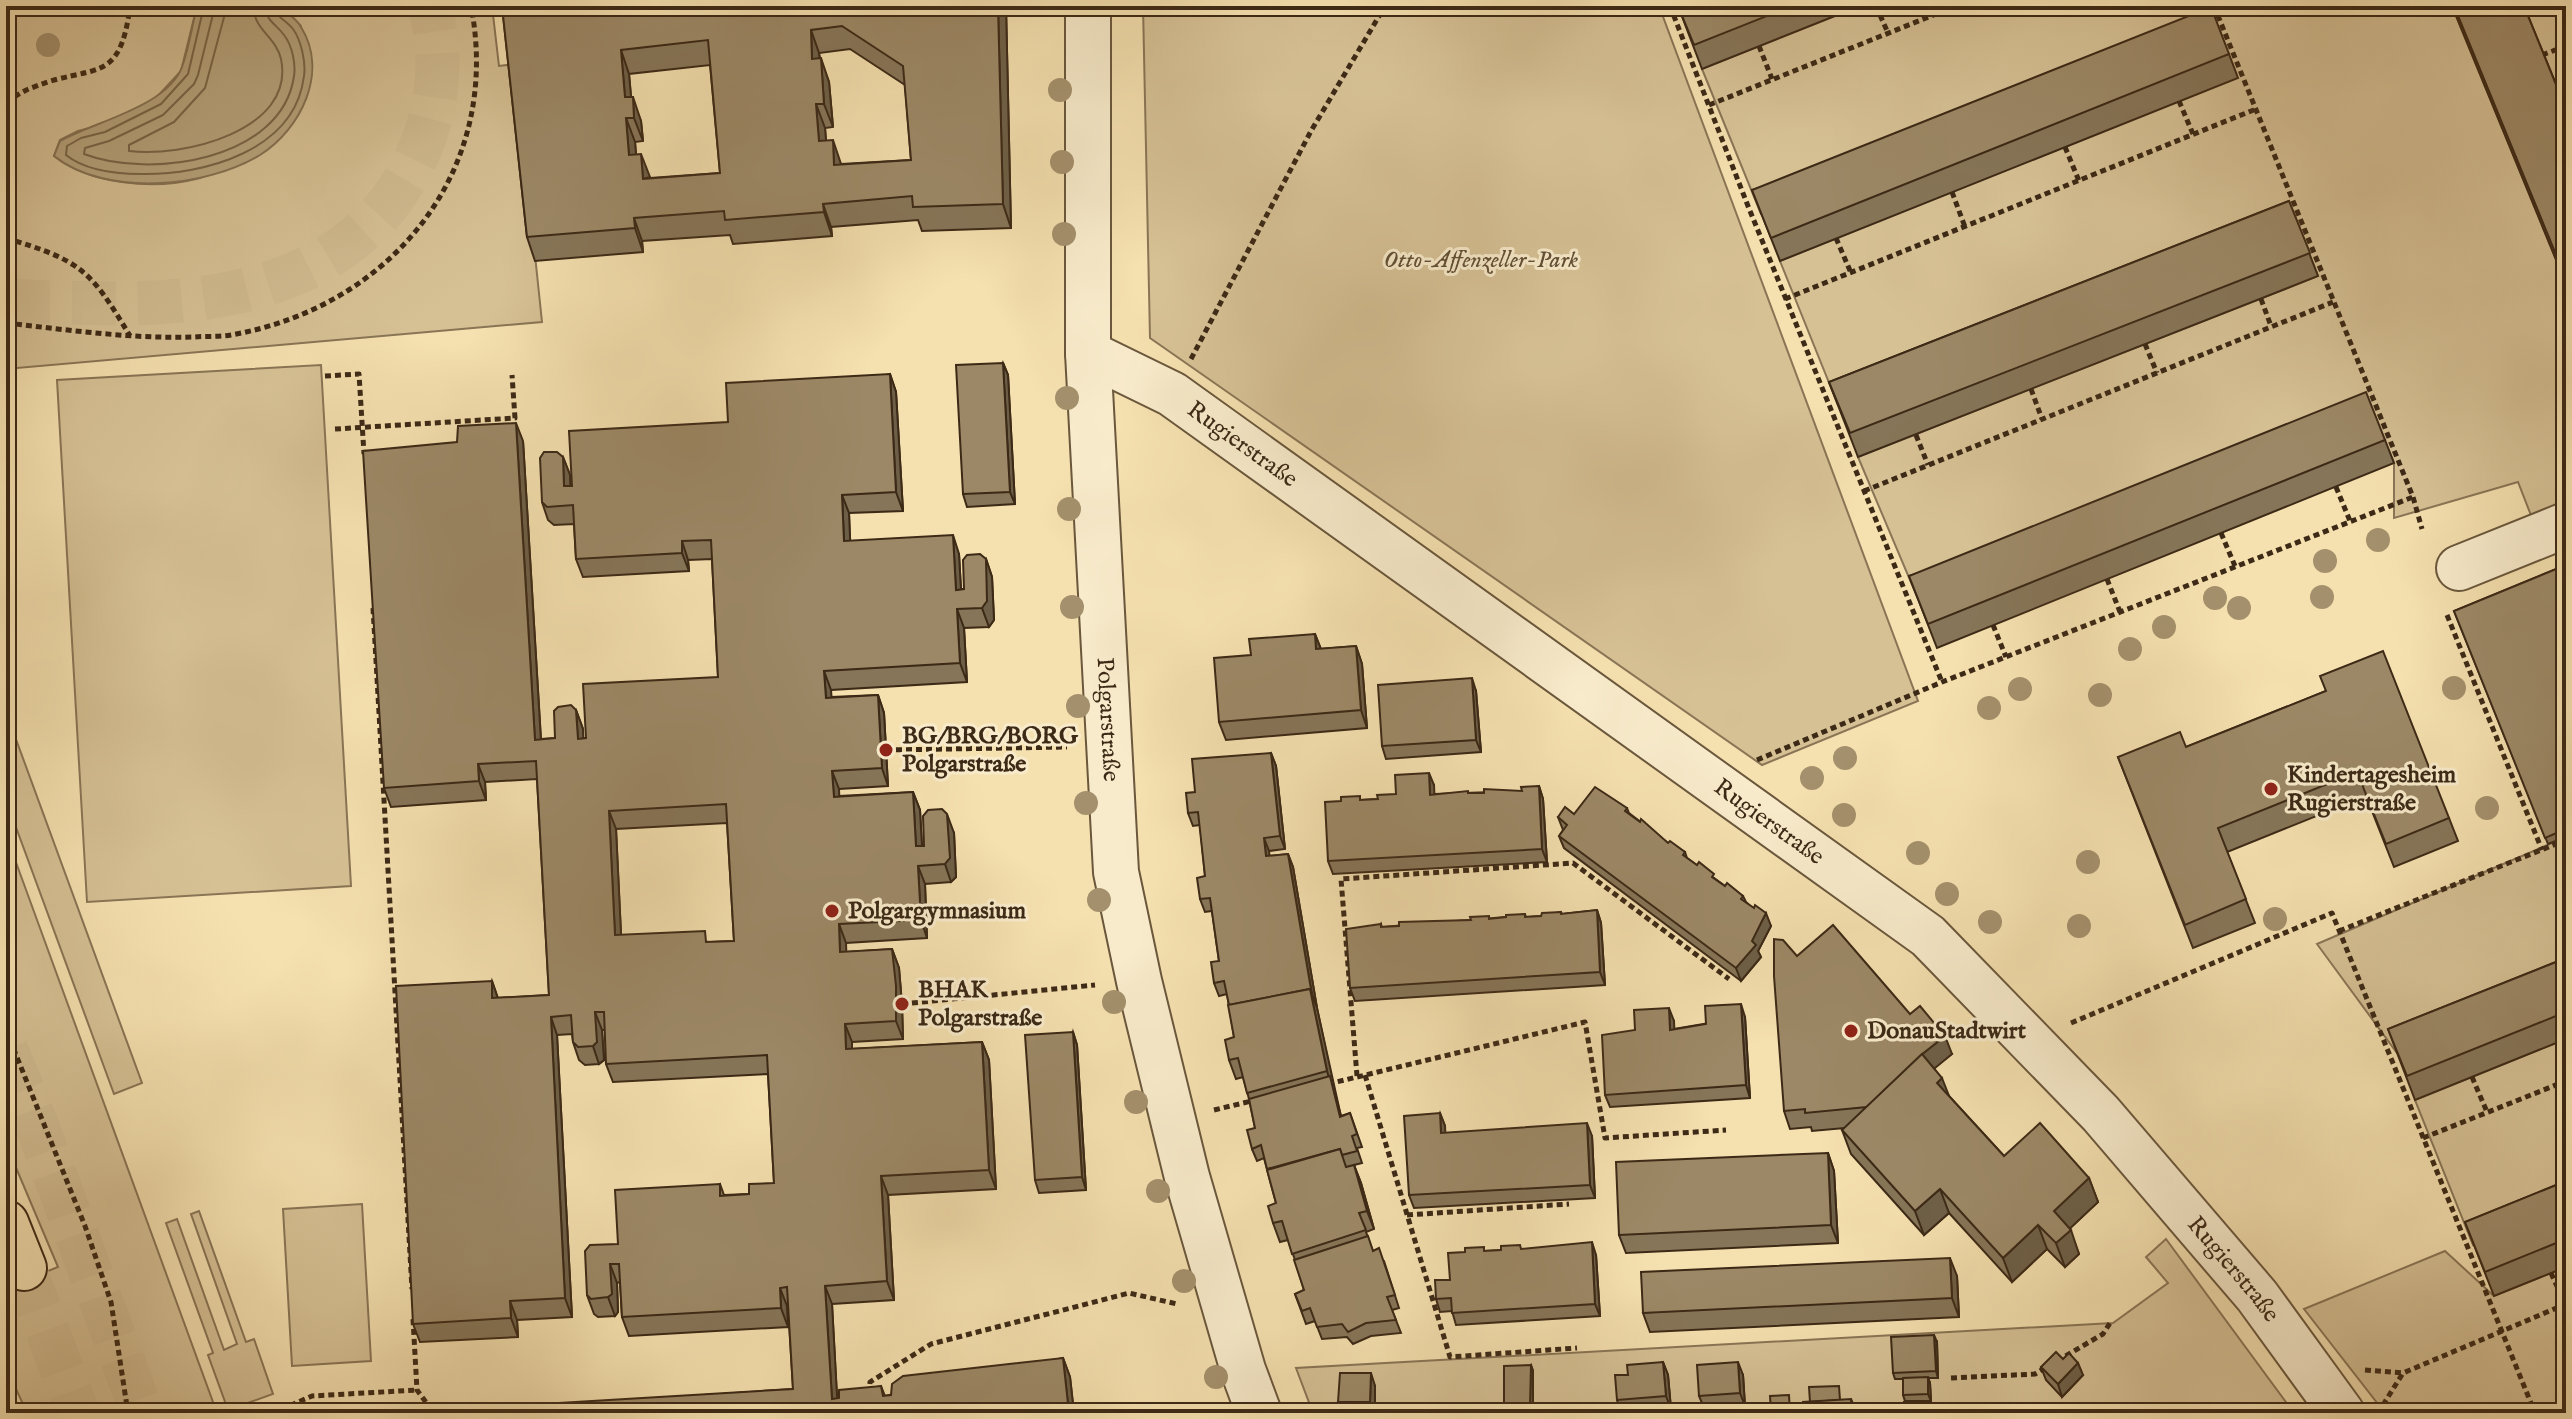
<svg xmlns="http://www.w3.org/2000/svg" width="2572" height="1419" viewBox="0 0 2572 1419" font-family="'IM FELL English',serif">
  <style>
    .green { fill: #d6c195; stroke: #897556; stroke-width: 2 }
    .water { fill: #b6a27b; stroke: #857253; stroke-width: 2 }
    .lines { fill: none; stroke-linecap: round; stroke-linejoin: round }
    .shore { stroke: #796648; stroke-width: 2 }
    .highway-tunnel { stroke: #d0bb90; stroke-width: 44; stroke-dasharray: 44 22; stroke-linecap: butt }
    .street-casing { stroke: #6a573c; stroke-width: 48 }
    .highway-casing { stroke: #3c2916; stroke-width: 48 }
    .path { stroke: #3c2916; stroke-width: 5; stroke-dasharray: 6 4; stroke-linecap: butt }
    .street { stroke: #f8ebcb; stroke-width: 44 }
    .highway { stroke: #f5e0af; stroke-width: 44 }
    .tree { fill: #a4906c }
    .wall { fill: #867558; stroke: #3c2916; stroke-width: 2; fill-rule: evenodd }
    .shaded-wall { fill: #6d5f47; stroke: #3c2916; stroke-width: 2 }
    .building { fill: #9c8866; stroke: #3c2916; stroke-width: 2; fill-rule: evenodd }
    .poi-dot { fill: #8f2418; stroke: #f8ebcb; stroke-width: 3 }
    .labels { text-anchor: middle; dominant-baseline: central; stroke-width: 6; stroke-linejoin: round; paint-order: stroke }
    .park-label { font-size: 24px; font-style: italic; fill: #624f36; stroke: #f8ebcb }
    .street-label { font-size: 24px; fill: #3c2916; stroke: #f8ebcb }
    .poi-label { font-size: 24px; font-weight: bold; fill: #3c2916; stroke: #f8ebcb; text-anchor: start }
  </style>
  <rect width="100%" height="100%" fill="#f5e0af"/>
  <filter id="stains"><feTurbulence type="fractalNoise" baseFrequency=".0025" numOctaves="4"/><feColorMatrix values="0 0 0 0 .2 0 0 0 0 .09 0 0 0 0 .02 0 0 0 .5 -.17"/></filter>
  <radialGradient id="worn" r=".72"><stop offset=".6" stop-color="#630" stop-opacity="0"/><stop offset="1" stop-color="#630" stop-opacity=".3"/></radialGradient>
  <g class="green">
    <path d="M 6,6 L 197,6 L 181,71 L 155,99 L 102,125 L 78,131 L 60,140 L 54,156 C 89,184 153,190 196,179 C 219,173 239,163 260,154 L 301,26 L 279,6 L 492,6 L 499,66 L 515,64 L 542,322 L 6,369 Z"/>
    <polygon points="1143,6 1659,6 1918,701 1762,765 1150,338"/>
    <polygon points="1859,6 2452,6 2566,284 2566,510 2534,523 2518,482 2394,518 2394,463 2374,416 1918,599 1858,457 2318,276 2297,225 1838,405 1780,261 2238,77 1761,214 1702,69"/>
    <polygon points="2522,6 2566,6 2566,114"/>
    <polygon points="321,365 351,886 87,902 57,380"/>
    <polygon points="6,712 142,1083 114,1094 6,800"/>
    <polygon points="6,835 217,1413 27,1413 6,1367 6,1288 58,1267 6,1144"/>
    <polygon points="2566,837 2566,985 2397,1053 2317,944"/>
    <polygon points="2566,1039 2566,1208 2473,1245 2415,1100"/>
    <polygon points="362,1204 371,1361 292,1366 283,1209"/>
    <polygon points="199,1211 246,1342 254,1339 273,1394 228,1410 208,1355 213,1353 166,1223 177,1219 224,1350 237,1344 191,1214"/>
    <polygon points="2166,1239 2294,1413 1313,1413 1296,1368 2113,1323 2168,1283 2146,1257"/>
    <polygon points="2445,1251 2494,1296 2566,1267 2566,1413 2385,1413 2304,1309"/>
  </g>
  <path class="water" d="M 197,6 L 279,6 C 286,12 297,19 301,27 C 329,72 301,129 260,155 C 205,188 106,197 54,156 L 60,141 C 93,122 167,107 182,67 C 189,48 192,26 197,6 Z"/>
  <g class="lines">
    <g class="shore">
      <path d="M 204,6 L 188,74 L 161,104 L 105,132 L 81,138 L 67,146 L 66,155 C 86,171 116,174 141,174 C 204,175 295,151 304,76 C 306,62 301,40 293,29 C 286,20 276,18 275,6"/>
      <path d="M 215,6 L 198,75 L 194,84 L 163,115 L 109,141 L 85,148 L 84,154 C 149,179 282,161 294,76 C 296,64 292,45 284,35 C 276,24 266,21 265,6"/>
      <path d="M 227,6 L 205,88 L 174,122 L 129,145 L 129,151 C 181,158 296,131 281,59 C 276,37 254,30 253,6"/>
    </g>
    <g class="highway-tunnel">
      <path d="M 6,299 C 34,304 63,302 91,303 C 220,307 360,285 418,154 C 439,106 443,57 430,6"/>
      <polyline points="6,1050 28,1101 142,1413"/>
      <polyline points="24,1268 78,1413"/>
    </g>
    <defs>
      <g id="street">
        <path id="s1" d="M 1088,6 L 1088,353 L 1116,872 L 1139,981 L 1187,1177 L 1243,1370 L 1259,1413"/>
        <path id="s2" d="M 1088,353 L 1172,394 L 1928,936 L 2101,1114 L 2257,1296 L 2342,1413"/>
        <polyline points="2459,568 2566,525"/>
      </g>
      <polyline id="highway" points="6,1223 24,1268"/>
    </defs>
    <use href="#street" class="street-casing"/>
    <use href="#highway" class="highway-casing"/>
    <g class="path">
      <polyline points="1670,6 1748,206 1942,682"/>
      <polyline points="1876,6 1888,33"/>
      <polyline points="2214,6 2413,497 2422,529"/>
      <polyline points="2554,6 2566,34"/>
      <polyline points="1759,46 1772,79"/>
      <polyline points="2542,55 2566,46"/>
      <polyline points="2179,101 2193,134"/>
      <path d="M 6,102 C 15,97 24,90 34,87 C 93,63 120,87 130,6"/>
      <polyline points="1709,105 1956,6"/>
      <polyline points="2065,147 2079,181"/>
      <polyline points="1952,192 1965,227"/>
      <path d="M 6,238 C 81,261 90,269 130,336"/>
      <polyline points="1836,238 1851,273"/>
      <polyline points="1785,299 2256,109"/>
      <polyline points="2261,299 2271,326"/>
      <path d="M 6,323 C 69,330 131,339 194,337 C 206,336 219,337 231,335 C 391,307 503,171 471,6"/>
      <polyline points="2145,344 2157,373"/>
      <polyline points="1191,359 1311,131 1385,6"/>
      <polyline points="325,376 359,374 364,454"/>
      <polyline points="2031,389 2042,419"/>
      <polyline points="335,429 515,418 512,375"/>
      <polyline points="1916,435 1928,465"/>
      <polyline points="2336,487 2350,521"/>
      <polyline points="1864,491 2333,302"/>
      <polyline points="2221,533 2235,566"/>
      <polyline points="2107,579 2120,612"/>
      <polyline points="373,608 412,1289"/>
      <polyline points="2447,615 2542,850"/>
      <polyline points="1993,625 2006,657"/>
      <polyline points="886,750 1067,747"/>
      <polyline points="1757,760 1942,682 2413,497"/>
      <polyline points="2339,931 2566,840"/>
      <polyline points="902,1004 1095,985"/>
      <polyline points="2071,1023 2332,913 2535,1413"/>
      <polyline points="6,1030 85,1226 111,1302 128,1413"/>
      <polyline points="1365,1075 1450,1357 1577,1348"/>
      <polyline points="1357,1076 1341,879 1573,863 1729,979"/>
      <polyline points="2472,1077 2487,1112"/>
      <polyline points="1328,1084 1585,1022 1605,1138 1726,1130"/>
      <polyline points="1214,1110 1256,1100"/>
      <polyline points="2423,1138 2566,1081"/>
      <polyline points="1407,1215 1569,1204"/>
      <polyline points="2551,1273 2565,1304"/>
      <polyline points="413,1319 417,1390 434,1413"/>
      <polyline points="2057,1361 2103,1334 2110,1323"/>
      <polyline points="2365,1370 2403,1373"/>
      <polyline points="1951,1378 2035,1374 2048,1366"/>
      <polyline points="869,1394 870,1382 931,1344 1129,1293 1177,1304"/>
      <polyline points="2383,1405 2403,1373 2566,1304"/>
      <polyline points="1892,1410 1892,1413"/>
      <polyline points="1520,1412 1520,1413"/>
      <polyline points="1732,1412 1732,1413"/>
      <polyline points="294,1413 289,1406 312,1396 417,1390"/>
    </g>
    <use href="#street" class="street"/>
    <use href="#highway" class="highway"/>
  </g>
  <g class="tree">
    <circle cx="48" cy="45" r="12"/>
    <circle cx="1060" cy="90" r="12"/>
    <circle cx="1062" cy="162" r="12"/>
    <circle cx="1064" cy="234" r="12"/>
    <circle cx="1067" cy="398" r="12"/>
    <circle cx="1069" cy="509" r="12"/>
    <circle cx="2378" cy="540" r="12"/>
    <circle cx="2325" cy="561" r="12"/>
    <circle cx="2322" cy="597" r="12"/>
    <circle cx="2215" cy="598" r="12"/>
    <circle cx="1072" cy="607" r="12"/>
    <circle cx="2239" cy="608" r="12"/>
    <circle cx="2164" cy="627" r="12"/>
    <circle cx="2130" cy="649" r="12"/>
    <circle cx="2454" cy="688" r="12"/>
    <circle cx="2020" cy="689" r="12"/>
    <circle cx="2100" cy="695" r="12"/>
    <circle cx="1078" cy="706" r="12"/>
    <circle cx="1989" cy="708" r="12"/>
    <circle cx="1845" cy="758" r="12"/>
    <circle cx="1812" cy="778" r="12"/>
    <circle cx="1086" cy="803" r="12"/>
    <circle cx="2487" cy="808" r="12"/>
    <circle cx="1844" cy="815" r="12"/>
    <circle cx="1918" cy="853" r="12"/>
    <circle cx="2088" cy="862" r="12"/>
    <circle cx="1947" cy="894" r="12"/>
    <circle cx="1099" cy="900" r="12"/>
    <circle cx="2275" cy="919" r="12"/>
    <circle cx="1990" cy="922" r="12"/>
    <circle cx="2079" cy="926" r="12"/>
    <circle cx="1114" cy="1002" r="12"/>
    <circle cx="1136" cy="1102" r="12"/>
    <circle cx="1158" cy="1191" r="12"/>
    <circle cx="1184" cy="1281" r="12"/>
    <circle cx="1216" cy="1377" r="12"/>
  </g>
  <g class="wall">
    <path d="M 502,6 L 1006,6 L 1011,228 L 922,231 L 918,220 L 831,227 L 832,236 L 733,244 L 730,235 L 642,241 L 643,252 L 535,261 L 527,237 ZM 850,49 L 905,85 L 911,160 L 841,164 L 826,141 L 825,128 L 833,127 L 829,82 L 820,58 L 819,53 ZM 710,65 L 720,173 L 650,178 L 636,154 L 635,142 L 643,141 L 641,121 L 631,97 L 629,74 Z"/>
    <polygon points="1678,6 1860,6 1702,69"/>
    <polygon points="2452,6 2524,6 2566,109 2566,284"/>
    <polygon points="2229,54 2238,78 1780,261 1752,190"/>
    <polygon points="2289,201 2318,276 1858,457 1829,382"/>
    <polygon points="1003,363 1008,375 1015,504 967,507 963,494"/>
    <path d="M 890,374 L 896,392 L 903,511 L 849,513 L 850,541 L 959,554 L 961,589 L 964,589 L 986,559 L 992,577 L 994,620 L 989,627 L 964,628 L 967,682 L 831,690 L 831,697 L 878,695 L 884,713 L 888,786 L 839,789 L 839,796 L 913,792 L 920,810 L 922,846 L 954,833 L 956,877 L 951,882 L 925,884 L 927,938 L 846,943 L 846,952 L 892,949 L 899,968 L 902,1004 L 903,1039 L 852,1042 L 852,1049 L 982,1042 L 989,1060 L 996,1189 L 888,1195 L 894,1300 L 832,1304 L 837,1398 L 881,1386 L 885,1396 L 1063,1358 L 1070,1377 L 1074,1413 L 440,1413 L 793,1389 L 788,1306 L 787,1306 L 788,1327 L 629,1336 L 622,1317 L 620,1282 L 617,1283 L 618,1312 L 615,1316 L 598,1317 L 594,1314 L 587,1295 L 618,1244 L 720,1184 L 724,1195 L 749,1194 L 774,1183 L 768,1074 L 613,1082 L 606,1064 L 605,1030 L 602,1030 L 604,1060 L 599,1064 L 585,1065 L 579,1060 L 573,1042 L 572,1034 L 557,1035 L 572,1317 L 517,1320 L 518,1337 L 420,1342 L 413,1324 L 492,981 L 498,998 L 549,995 L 537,779 L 485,782 L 486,800 L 391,807 L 384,788 L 523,441 L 541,739 L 555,738 L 576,710 L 583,729 L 583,738 L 586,738 L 718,677 L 712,559 L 688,560 L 689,571 L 583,577 L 576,559 L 574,524 L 554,525 L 548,520 L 542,502 L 563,457 L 570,475 L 570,486 L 728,422 ZM 727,823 L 734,941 L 710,942 L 621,935 L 616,829 Z"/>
    <polygon points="2385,440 2394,463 1937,648 1909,576"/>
    <polygon points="2566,565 2566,837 2548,844 2454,611"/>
    <polygon points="1315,634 1321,649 1356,646 1362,664 1367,728 1226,740 1219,722 1251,655"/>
    <polygon points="1476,691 1481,752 1386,759 1382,746"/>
    <polygon points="2326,691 2449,818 2458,841 2394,867 2366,796 2227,852 2255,923 2193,948 2118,757 2186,747"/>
    <polygon points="1271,753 1276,766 1285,849 1269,851 1269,856 1288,854 1293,867 1317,1008 1334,1089 1341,1116 1350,1113 1362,1147 1357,1148 1362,1163 1354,1165 1361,1183 1374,1229 1366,1232 1373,1251 1384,1261 1399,1308 1392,1310 1401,1333 1371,1336 1353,1344 1347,1337 1322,1339 1315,1321 1306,1324 1295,1294 1304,1290 1295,1260 1288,1240 1280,1242 1273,1223 1276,1203 1264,1158 1257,1161 1252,1149 1255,1128 1249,1099 1243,1077 1236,1079 1229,1060 1234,1037 1227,994 1219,996 1214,983 1219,961 1212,911 1205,912 1200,899 1205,876 1200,825 1193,826 1188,813 1195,792"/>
    <polygon points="1434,785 1434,794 1522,791 1539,786 1543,799 1547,862 1333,874 1328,861 1361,800 1378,799"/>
    <polygon points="1627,808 1629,813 1668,843 1685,852 1687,858 1725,886 1743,896 1746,902 1771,926 1758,951 1761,957 1741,981 1564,848 1559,836 1563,830 1558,817"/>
    <polygon points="1597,910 1601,923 1605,985 1355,1001 1350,988 1381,924 1382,927 1506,917 1525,914 1526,917 1541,916 1561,912 1562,914"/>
    <polygon points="1797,956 1910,1014 1952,1054 1934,1068 1949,1096 2004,1156 2089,1178 2098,1202 2069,1229 2079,1254 2065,1267 2047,1249 2012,1282 1949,1213 1924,1235 1851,1154 1842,1130 1845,1128 1812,1131 1811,1127 1790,1129 1784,1111"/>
    <polygon points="2566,958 2566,1039 2415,1100 2388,1029"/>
    <polygon points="1745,1017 1750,1098 1610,1107 1605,1095 1635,1030 1674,1021 1674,1029"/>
    <polygon points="1073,1032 1077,1045 1086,1190 1039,1193 1035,1180"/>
    <polygon points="1440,1113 1445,1126 1445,1133 1592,1136 1595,1198 1414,1208 1409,1195"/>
    <polygon points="1828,1153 1834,1171 1838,1243 1626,1253 1619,1235"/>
    <polygon points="2566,1181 2566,1267 2494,1296 2465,1222"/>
    <polygon points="1522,1249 1596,1255 1600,1316 1456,1325 1452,1311 1440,1312 1436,1299 1450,1280 1465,1252"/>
    <polygon points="1957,1276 1959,1317 1650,1332 1643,1313"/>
    <polygon points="1937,1342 1938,1378 1928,1378 1930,1383 1931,1401 1923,1401 1926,1413 1905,1413 1921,1401 1905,1401 1903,1395 1903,1379 1895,1379 1893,1373"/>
    <polygon points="2063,1359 2083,1375 2062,1397 2046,1380 2041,1367"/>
    <polygon points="1663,1362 1668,1375 1671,1409 1621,1413 1617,1400 1628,1375"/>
    <polygon points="1531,1365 1533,1371 1533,1411 1506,1412 1504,1406"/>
    <polygon points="1743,1375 1745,1406 1704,1408 1699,1396"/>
    <polygon points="1375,1386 1375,1413 1342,1413 1338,1402"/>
  </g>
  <g class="shaded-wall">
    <polygon points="998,6 1006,6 1011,228 1003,204"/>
    <polygon points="811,30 819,53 821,82 812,59"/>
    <polygon points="621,50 629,74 633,118 625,97"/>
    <polygon points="821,58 829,82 833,127 824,104"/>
    <polygon points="633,97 641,121 643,141 634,118"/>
    <polygon points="816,104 825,128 828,165 819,141"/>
    <polygon points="626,118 635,142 638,178 629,155"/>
    <polygon points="833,140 841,164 843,189 834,165"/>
    <polygon points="641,154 650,177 643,179"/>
    <polygon points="823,204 831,227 832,236 824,212"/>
    <polygon points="634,218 642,241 643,252 635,228"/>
    <polygon points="1003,363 1008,375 1015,504 1010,492"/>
    <polygon points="890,374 896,392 903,511 896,492"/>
    <polygon points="516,423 523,441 542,758 535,740"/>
    <polygon points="563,457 570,475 571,504 564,486"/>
    <polygon points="842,495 849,513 851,560 844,541"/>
    <polygon points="953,535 959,554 962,608 956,590"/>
    <polygon points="682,541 688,560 689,571 682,553"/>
    <polygon points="986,559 992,577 994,620 989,627 982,608"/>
    <polygon points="957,609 964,628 967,682 960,663"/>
    <polygon points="1315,634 1322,652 1316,649"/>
    <polygon points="1356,646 1362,664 1367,728 1361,710"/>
    <polygon points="824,671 831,690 833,716 826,698"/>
    <polygon points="1472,678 1476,691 1481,752 1476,740"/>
    <polygon points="878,695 884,713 888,786 882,768"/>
    <polygon points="576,710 583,729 584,757 578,739"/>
    <polygon points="1271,753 1276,766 1285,849 1280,836"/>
    <polygon points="478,764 485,782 486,800 479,781"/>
    <polygon points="832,771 839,789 840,815 834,797"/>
    <polygon points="1429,773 1434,785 1435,807 1430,795"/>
    <polygon points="1539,786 1543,799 1547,862 1542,849"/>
    <polygon points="913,792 920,810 923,865 916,846"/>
    <polygon points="609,811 616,829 622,954 615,935"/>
    <polygon points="947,814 954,833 956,877 951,882 945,864"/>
    <polygon points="1264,838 1269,851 1271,869 1266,856"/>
    <polygon points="1288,854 1293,867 1317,1008 1312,995"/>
    <polygon points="918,866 925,884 927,938 921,920"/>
    <polygon points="1597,910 1601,923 1605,985 1600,972"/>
    <polygon points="1766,913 1771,926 1758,951 1761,957 1741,981 1736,968"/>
    <polygon points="839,924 846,943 847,971 840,952"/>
    <polygon points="892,949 899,968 902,1004 903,1039 896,1021"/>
    <polygon points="492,981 498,999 492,998"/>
    <polygon points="1310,989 1317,1008 1344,1130 1327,1071"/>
    <polygon points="1741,1004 1745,1017 1750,1098 1746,1085"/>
    <polygon points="1669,1008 1674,1021 1675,1043 1670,1030"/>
    <polygon points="595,1012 602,1030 604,1060 599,1064 593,1046"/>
    <polygon points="551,1017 557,1035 572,1317 565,1298"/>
    <polygon points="845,1024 852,1042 852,1068 846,1049"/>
    <polygon points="1073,1032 1077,1045 1086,1190 1082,1177"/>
    <polygon points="1945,1036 1952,1054 1929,1073 1921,1055"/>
    <polygon points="982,1042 989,1060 996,1189 989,1170"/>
    <polygon points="1942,1078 1951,1101 1937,1083"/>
    <polygon points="1440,1113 1445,1126 1446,1146 1441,1133"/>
    <polygon points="1587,1123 1592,1136 1595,1198 1590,1185"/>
    <polygon points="1828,1153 1834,1171 1838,1243 1831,1225"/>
    <polygon points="1354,1165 1361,1183 1374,1229 1367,1211"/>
    <polygon points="881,1176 888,1195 894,1300 887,1281"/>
    <polygon points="2089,1178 2098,1202 2063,1235 2054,1211"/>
    <polygon points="1940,1189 1949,1213 1924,1235 1915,1211"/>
    <polygon points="2038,1225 2047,1249 2012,1282 2003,1258"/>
    <polygon points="2071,1230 2079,1254 2065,1267 2056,1243"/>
    <polygon points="1592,1242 1596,1255 1600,1316 1595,1304"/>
    <polygon points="1950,1258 1957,1276 1959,1317 1952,1298"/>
    <polygon points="610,1264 617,1283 618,1312 615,1316 608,1297"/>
    <polygon points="825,1286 832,1304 838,1413 832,1399"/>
    <polygon points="780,1288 787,1306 788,1327 781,1308"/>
    <polygon points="510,1301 517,1320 518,1337 511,1318"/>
    <polygon points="1934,1335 1937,1342 1938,1378 1936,1371"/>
    <polygon points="1063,1358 1070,1377 1074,1413 1069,1413"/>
    <polygon points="1663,1362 1668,1375 1671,1409 1666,1396"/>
    <polygon points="1738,1362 1743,1375 1745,1406 1740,1393"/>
    <polygon points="2078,1363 2083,1375 2062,1397 2058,1384"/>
    <polygon points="1531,1365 1533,1371 1533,1411 1530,1405"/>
    <polygon points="1371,1373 1375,1386 1375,1413 1370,1402"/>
    <polygon points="1928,1377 1930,1383 1931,1401 1928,1394"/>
    <polygon points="1851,1399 1856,1411 1856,1413 1852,1413"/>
  </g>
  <g class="building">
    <path d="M 502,6 L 998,6 L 1003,204 L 913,207 L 912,196 L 823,204 L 824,212 L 725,220 L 724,211 L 634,218 L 635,228 L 527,237 ZM 842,26 L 903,66 L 911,160 L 834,165 L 833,140 L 819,141 L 816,104 L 824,104 L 821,58 L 812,59 L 811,30 ZM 708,40 L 720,173 L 643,179 L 641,154 L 629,155 L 626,118 L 634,118 L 633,97 L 625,97 L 621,50 Z"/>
    <polygon points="1678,6 1792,6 1694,45"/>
    <polygon points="2454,6 2524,6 2566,109 2566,279"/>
    <polygon points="2211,7 2229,54 1771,238 1752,190"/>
    <polygon points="2289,201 2310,253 1850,433 1829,382"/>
    <polygon points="1003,363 1010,492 963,494 956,365"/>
    <path d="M 890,374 L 896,492 L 842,495 L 844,541 L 953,535 L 956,590 L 964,589 L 963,560 L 967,555 L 980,554 L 986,559 L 987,601 L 982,608 L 957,609 L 960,663 L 824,671 L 826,698 L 878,695 L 882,768 L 832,771 L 834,797 L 913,792 L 916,846 L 924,846 L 923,816 L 928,810 L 942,809 L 947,814 L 950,858 L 945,864 L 918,866 L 921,920 L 839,924 L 840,952 L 892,949 L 896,986 L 896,1021 L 845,1024 L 846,1049 L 982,1042 L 989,1170 L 881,1176 L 887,1281 L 825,1286 L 832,1399 L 839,1398 L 839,1390 L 881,1386 L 883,1396 L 891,1395 L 892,1384 L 903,1376 L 1063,1358 L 1069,1413 L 440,1413 L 440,1410 L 793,1389 L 787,1287 L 780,1288 L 781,1308 L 622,1317 L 619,1264 L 610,1264 L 612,1294 L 608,1297 L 591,1299 L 587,1295 L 585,1251 L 590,1245 L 618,1244 L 615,1190 L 720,1184 L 720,1196 L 749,1194 L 749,1184 L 774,1183 L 767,1055 L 606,1064 L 604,1012 L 595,1012 L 597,1042 L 593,1046 L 578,1047 L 573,1042 L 571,1015 L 551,1017 L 565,1298 L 510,1301 L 511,1318 L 413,1324 L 396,986 L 492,981 L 492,998 L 549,995 L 536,761 L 478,764 L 479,781 L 384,788 L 363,451 L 457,442 L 458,426 L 516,423 L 535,740 L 555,738 L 554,711 L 558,707 L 571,705 L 576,710 L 578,739 L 586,738 L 583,684 L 718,677 L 711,540 L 682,541 L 682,553 L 576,559 L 573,505 L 547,507 L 542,502 L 540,458 L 544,452 L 557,452 L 563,457 L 564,486 L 572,486 L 569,431 L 728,422 L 726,383 ZM 726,804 L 734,941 L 706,942 L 705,931 L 615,935 L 609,811 Z"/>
    <polygon points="2366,392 2385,440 1928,624 1909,576"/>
    <polygon points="2566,565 2566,829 2545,838 2454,611"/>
    <polygon points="1315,634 1316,649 1356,646 1361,710 1219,722 1214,658 1251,655 1249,639"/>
    <polygon points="2383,651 2449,818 2386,844 2357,772 2218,828 2246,899 2185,925 2118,757 2180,732 2186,747 2326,691 2320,676"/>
    <polygon points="1472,678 1476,740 1382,746 1378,685"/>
    <polygon points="1271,753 1280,836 1264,838 1266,856 1288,854 1312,995 1310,989 1229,1005 1224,981 1214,983 1211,962 1219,961 1210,898 1200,899 1197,878 1205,876 1198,812 1188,813 1186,793 1195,792 1192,759"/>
    <polygon points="1429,773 1430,795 1468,791 1468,793 1484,793 1484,789 1522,791 1521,787 1539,786 1542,849 1328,861 1325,802 1341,801 1341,797 1360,796 1360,800 1378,799 1377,795 1396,794 1395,775"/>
    <polygon points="1595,787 1627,808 1625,811 1640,822 1641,819 1668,843 1670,841 1685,852 1683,855 1697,865 1699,862 1714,874 1712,877 1725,886 1727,883 1743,896 1741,899 1754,908 1755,905 1766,913 1752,941 1756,945 1736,968 1559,836 1567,825 1558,817 1565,807 1574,814"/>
    <polygon points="1597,910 1600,972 1350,988 1346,929 1381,924 1381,927 1399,926 1399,922 1471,920 1470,917 1489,916 1489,919 1506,917 1506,915 1525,914 1525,917 1541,916 1542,913 1561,912 1561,914"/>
    <polygon points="1833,925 1910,1014 1920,1006 1945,1036 1921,1055 1867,1107 1805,1113 1805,1109 1784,1111 1774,976 1774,939 1783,940 1797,956"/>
    <polygon points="2566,958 2566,1012 2407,1076 2388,1029"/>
    <polygon points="1310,989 1327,1071 1247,1093 1238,1058 1229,1060 1225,1040 1234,1037 1228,1005"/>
    <polygon points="1741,1004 1746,1085 1605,1095 1602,1035 1635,1030 1634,1010 1669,1008 1670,1030 1706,1024 1705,1006"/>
    <polygon points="1073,1032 1082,1177 1035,1180 1025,1035"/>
    <polygon points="1922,1054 1942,1078 1937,1083 2004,1156 2040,1123 2089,1178 2054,1211 2071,1230 2056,1243 2038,1225 2003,1258 1940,1189 1915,1211 1842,1130"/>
    <polygon points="1330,1076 1340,1117 1350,1113 1357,1134 1352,1136 1357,1151 1342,1155 1340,1149 1267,1169 1261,1145 1252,1149 1247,1130 1255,1128 1249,1099"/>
    <polygon points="1440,1113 1441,1133 1587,1123 1590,1185 1409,1195 1404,1116"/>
    <polygon points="1340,1149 1346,1167 1354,1165 1367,1211 1359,1213 1366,1230 1292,1254 1282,1221 1273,1223 1268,1206 1276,1203 1267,1170"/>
    <polygon points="1828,1153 1831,1225 1619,1235 1616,1162"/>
    <polygon points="2566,1181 2566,1239 2485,1272 2465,1222"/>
    <polygon points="1368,1236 1373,1251 1379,1248 1395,1295 1387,1297 1396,1320 1366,1323 1348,1332 1342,1324 1317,1327 1310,1308 1302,1311 1295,1294 1304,1290 1294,1260"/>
    <polygon points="1592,1242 1595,1304 1452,1313 1451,1298 1436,1299 1435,1280 1450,1280 1448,1253 1465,1252 1465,1248 1484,1247 1484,1251 1501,1250 1501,1246 1520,1245 1521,1249"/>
    <polygon points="1950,1258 1952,1298 1643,1313 1641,1272"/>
    <polygon points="1934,1335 1936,1371 1893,1373 1891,1337"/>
    <polygon points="2056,1352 2063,1359 2069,1353 2078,1363 2058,1384 2041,1367"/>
    <polygon points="1663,1362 1666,1396 1617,1400 1615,1375 1628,1375 1627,1365"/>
    <polygon points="1738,1362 1740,1393 1699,1396 1697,1365"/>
    <polygon points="1531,1365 1530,1405 1504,1406 1504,1366"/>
    <polygon points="1340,1373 1371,1373 1370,1402 1338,1402"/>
    <polygon points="1928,1377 1928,1394 1903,1395 1903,1378"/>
    <polygon points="1839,1386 1840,1400 1810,1402 1809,1387"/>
    <polygon points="1789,1395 1790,1413 1766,1413 1766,1412 1771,1411 1770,1396"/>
    <polygon points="1851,1399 1852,1413 1803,1413 1803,1402"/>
    <polygon points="1923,1401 1924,1412 1905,1413 1904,1402"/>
    <polygon points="2566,1405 2566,1413 2546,1413"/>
    <polygon points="2010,1408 2014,1413 2005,1413"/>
  </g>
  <g class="poi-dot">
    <circle cx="886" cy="750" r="8"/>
    <circle cx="2271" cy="789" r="8"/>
    <circle cx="832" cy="911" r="8"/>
    <circle cx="902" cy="1004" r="8"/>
    <circle cx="1851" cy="1031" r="8"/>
  </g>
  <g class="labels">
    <g class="park-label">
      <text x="1481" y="260">Otto-Affenzeller-Park</text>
    </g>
    <g class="street-label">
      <text stroke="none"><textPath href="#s2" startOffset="180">Rugierstraße</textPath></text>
      <text stroke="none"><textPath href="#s1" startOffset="714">Polgarstraße</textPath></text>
      <text stroke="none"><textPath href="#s2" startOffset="828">Rugierstraße</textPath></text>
      <text stroke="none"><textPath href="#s2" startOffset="1476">Rugierstraße</textPath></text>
    </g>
    <g class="poi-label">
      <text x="902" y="736">BG/BRG/BORG<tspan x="902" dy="28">Polgarstraße</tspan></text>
      <text x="2287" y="775">Kindertagesheim<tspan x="2287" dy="28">Rugierstraße</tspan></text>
      <text x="848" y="911">Polgargymnasium</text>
      <text x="918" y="990">BHAK<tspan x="918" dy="28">Polgarstraße</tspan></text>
      <text x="1867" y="1031">DonauStadtwirt</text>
    </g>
  </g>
  <rect width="2572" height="1419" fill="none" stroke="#f5e0af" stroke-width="32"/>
  <rect x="8" y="8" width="2556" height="1403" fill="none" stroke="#3c2916" stroke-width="4"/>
  <rect x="16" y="16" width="2540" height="1387" fill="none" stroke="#3c2916" stroke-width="2"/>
  <rect width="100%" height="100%" filter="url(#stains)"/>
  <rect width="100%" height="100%" fill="url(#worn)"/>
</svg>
